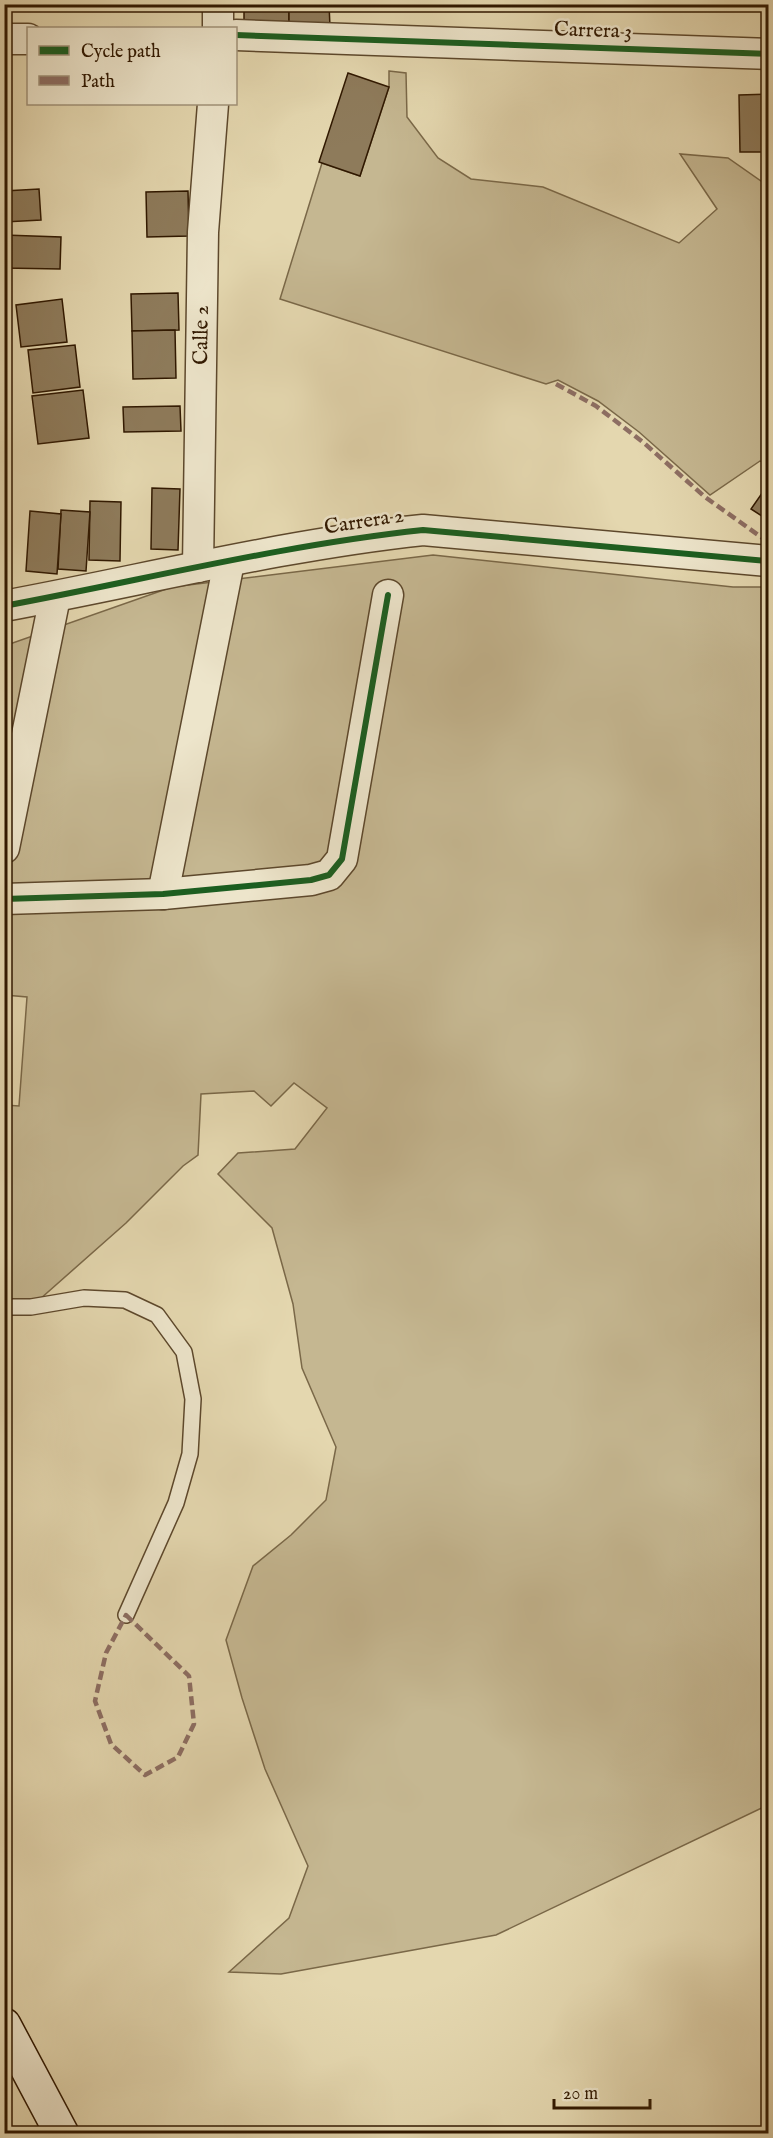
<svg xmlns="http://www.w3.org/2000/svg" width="773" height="2138" viewBox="0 0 773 2138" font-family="'IM FELL English',serif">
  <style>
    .green { fill: #c5b791; stroke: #7a6848; stroke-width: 1.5 }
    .building { fill: #8e7b5b; stroke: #301800; stroke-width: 1.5 }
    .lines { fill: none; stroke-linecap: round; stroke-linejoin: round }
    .service-casing { stroke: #5d482c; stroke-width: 18 }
    .minor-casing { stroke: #5d482c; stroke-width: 33 }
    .secondary-casing { stroke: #301800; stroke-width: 36 }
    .service { stroke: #ede5cb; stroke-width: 15 }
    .minor { stroke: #ede5cb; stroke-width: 30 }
    .secondary { stroke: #ede5cb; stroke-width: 33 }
    .quiet { stroke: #8d6e63; stroke-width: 4.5; stroke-dasharray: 9 4.5; stroke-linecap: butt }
    .cycleway-casing { stroke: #ede5cb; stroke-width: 10 }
    .cycleway { stroke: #1b5e20; stroke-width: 6 }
    .labels { text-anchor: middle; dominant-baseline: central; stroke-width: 5; stroke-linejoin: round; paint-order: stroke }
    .street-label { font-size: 21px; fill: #301800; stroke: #ede5cb }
  </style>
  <rect width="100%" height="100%" fill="#e4d7af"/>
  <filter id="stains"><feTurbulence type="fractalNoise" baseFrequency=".00333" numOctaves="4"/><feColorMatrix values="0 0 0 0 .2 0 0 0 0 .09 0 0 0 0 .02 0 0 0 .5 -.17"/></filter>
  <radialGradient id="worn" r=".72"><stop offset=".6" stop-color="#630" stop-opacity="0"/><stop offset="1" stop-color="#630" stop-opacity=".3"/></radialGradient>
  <g class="green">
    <polygon points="389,71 406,73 407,117 438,158 471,179 543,187 679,243 717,209 680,154 728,158 768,186 768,464 760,461 710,495 639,432 598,401 558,380 546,384 280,299 322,163 360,176 389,87"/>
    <polygon points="433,555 733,587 768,587 768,1805 496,1935 281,1974 229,1972 289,1918 308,1866 265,1769 242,1698 226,1640 253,1566 291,1535 326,1500 336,1447 302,1368 293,1304 272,1228 218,1174 238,1153 295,1149 327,1108 294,1083 271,1106 254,1091 201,1094 198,1155 183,1166 126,1223 31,1307 5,1303 5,1105 19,1106 27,997 5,995 4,646 172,587"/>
  </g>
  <g class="building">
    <polygon points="244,4 289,4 289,27 244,28"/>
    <polygon points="289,4 329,4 330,27 289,27"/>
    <polygon points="348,73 389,87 360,176 319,162"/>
    <polygon points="768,94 768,152 740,152 739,95"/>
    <polygon points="39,189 41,220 4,222 4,191"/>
    <polygon points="188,191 189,236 147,237 146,192"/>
    <polygon points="4,235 61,237 60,269 4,268"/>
    <polygon points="178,293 179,330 132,331 131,294"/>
    <polygon points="62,299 67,342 21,347 16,305"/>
    <polygon points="175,330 176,378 133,379 132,331"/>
    <polygon points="75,345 80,387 33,393 28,350"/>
    <polygon points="83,390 89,438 38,444 32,396"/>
    <polygon points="180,406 181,431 124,432 123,407"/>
    <polygon points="767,486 768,487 768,520 751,509"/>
    <polygon points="152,488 180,489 178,550 151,549"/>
    <polygon points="90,501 121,502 120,561 89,560"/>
    <polygon points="61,510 90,512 86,571 58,569"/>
    <polygon points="30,511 61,514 57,574 26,571"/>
  </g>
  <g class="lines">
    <defs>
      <polyline id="service" points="4,1307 31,1307 84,1298 125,1300 157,1315 184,1352 193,1399 190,1454 176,1503 126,1615"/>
      <g id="minor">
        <polyline points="218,28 218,4"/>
        <polyline points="236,35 768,54"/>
        <polyline points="4,39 28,39"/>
        <path id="s1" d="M 198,567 L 203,232 L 213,104"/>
        <path d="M 4,606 C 144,580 282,545 423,530 L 768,561"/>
        <polyline points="4,848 55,597"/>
        <polyline points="163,894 229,562"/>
        <polyline points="4,899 163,894 311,880 329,875 342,859 388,595"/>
      </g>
      <polyline id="secondary" points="4,2025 62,2134"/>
    </defs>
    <use href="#service" class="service-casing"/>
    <use href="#minor" class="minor-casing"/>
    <use href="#secondary" class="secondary-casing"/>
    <use href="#service" class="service"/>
    <use href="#minor" class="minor"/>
    <use href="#secondary" class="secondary"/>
    <g class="quiet">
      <polyline points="556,384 596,406 644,443 705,497 768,542"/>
      <polygon points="126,1615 189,1676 194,1724 178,1757 145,1775 111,1744 95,1701 106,1653"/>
    </g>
    <defs>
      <g id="cycleway">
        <polyline points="236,35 768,54"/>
        <path d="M 4,606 C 144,580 282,545 423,530 L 768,561"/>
        <polyline points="4,899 163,894 311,880 329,875 342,859 388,595"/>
      </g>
    </defs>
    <use href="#cycleway" class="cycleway-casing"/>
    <use href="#cycleway" class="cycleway"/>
  </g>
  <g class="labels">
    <g class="street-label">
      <text transform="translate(593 31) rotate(2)">Carrera 3</text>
      <text stroke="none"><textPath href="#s1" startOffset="232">Calle 2</textPath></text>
      <text transform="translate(364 522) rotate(-9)">Carrera 2</text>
    </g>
  </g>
  <rect width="773" height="2138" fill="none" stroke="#e4d7af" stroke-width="24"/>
  <rect x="6" y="6" width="761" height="2126" fill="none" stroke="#301800" stroke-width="3"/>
  <rect x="12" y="12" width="749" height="2114" fill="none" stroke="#301800" stroke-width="1.5"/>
  <rect x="27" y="27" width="210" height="78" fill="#ede5cb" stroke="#a1937a" stroke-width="1.5"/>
  <rect x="39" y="46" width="30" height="9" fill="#1b5e20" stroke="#a1937a" stroke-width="1.5"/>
  <text x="81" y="57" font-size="18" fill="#301800">Cycle path</text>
  <rect x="39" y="76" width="30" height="9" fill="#8d6e63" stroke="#a1937a" stroke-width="1.5"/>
  <text x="81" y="87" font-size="18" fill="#301800">Path</text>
  <path d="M554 2099v9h96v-9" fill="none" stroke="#301800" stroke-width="3"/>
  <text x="563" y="2099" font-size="18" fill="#301800" stroke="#ede5cb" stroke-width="4.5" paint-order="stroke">20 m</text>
  <rect width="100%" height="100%" filter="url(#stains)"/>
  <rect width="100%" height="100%" fill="url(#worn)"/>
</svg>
